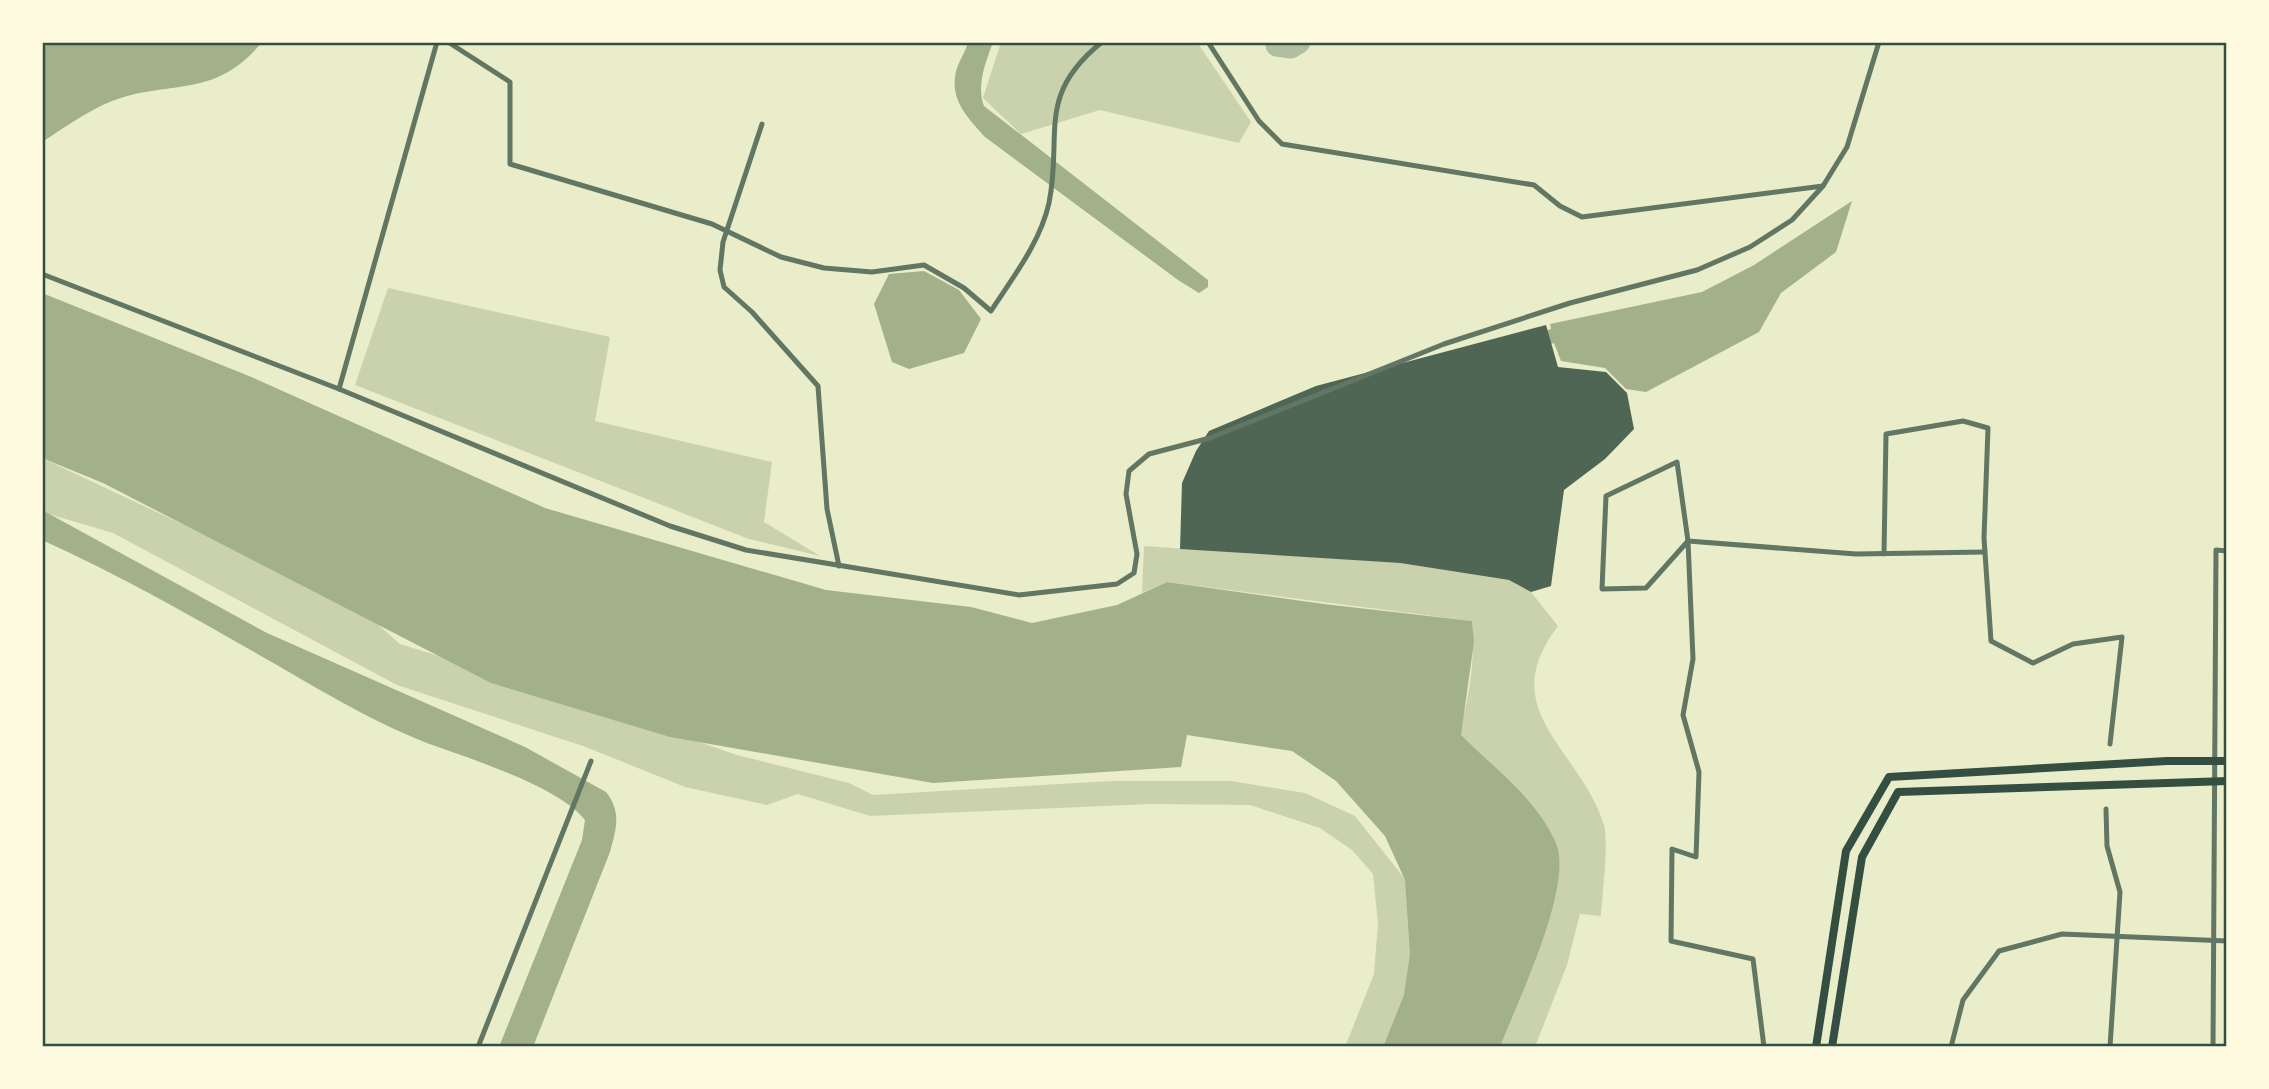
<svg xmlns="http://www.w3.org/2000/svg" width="2269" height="1089" viewBox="0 0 2269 1089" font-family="'Roboto Condensed',sans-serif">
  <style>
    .green { fill: #cad2ad }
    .water { fill: #a3b18a }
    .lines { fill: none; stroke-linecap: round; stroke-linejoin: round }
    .taxiway { stroke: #b2bea0; stroke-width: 23 }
    .building { fill: #4f6655 }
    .minor { stroke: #617663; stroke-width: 5 }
    .secondary { stroke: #344e41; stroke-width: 8 }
    .neatline { fill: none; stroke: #344e41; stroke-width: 2.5 }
  </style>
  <rect width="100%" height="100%" fill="#e9edc9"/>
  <g class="green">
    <polygon points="1001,42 1197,42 1251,122 1239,143 1100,110 1021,134 983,98"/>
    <polygon points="388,288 610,337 595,421 772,462 764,522 820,556 749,539 355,385"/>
    <path d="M 42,458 L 358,607 L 400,644 L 539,687 L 737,755 L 849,783 L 873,795 L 1112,781 L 1231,781 L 1305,793 L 1355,816 L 1405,879 C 1436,798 1480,711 1472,621 L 1167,582 L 1142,593 L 1144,546 L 1400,563 L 1509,580 L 1531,592 L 1558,626 C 1493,711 1580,748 1604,825 C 1609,843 1602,895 1601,916 L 1580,914 L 1567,965 L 1535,1047 L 1345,1047 L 1374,974 L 1378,923 L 1373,874 L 1352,850 L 1320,828 L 1250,805 L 1151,804 L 870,816 L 798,794 L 767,805 L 685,787 L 586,747 L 397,685 L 113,533 L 42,512 Z"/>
  </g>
  <g class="water">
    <path d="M 42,42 L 262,42 C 215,100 170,79 112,101 C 87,111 64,128 42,142 Z"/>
    <path d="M 968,42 L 993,42 C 986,62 976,85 984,106 L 1208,280 L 1208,287 L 1199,293 L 1178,280 L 985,137 C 966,116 948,98 957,68 C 960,59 966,51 968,42 Z"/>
    <polygon points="1852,201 1836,252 1781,293 1759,332 1646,392 1626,389 1605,368 1561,361 1554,343 1440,388 1484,350 1551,329 1550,324 1702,292 1754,265"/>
    <polygon points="924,271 959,290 981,319 964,353 909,369 892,362 874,304 889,274"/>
    <path d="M 42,293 L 249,376 L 545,508 L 826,590 L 971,607 L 1032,623 L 1117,605 L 1167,582 L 1324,604 L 1472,621 L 1474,642 L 1461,735 C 1494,768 1537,799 1556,843 C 1574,887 1517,1002 1500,1047 L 1383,1047 L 1404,995 L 1410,954 L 1405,880 L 1385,836 L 1336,781 L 1292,751 L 1187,735 L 1181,767 L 933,783 L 670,737 L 491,683 L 103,483 L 42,458 Z"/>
    <path d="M 42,510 L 267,633 L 525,747 L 606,792 C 622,812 616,830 610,852 L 533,1047 L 499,1047 L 582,840 L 585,820 C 561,788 477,761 438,747 C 379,726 322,691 268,660 C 193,617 120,575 42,540 Z"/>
  </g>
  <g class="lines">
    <polyline class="taxiway" points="1277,45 1291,47 1299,42"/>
  </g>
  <polygon class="building" points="1546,325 1558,367 1606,372 1627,393 1634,429 1605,459 1564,490 1551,586 1531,592 1509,580 1400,563 1180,549 1182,483 1196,451 1209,431 1316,386"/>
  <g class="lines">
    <g class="minor">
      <path d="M 448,42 L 510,82 L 510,164 L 712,224 L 781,257 L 824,268 L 872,272 L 924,265 L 964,288 L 991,311 C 1013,277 1040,243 1049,203 C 1063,134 1035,96 1102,42"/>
      <polyline points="1208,42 1259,121 1282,144 1534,185 1560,206 1582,217 1823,186"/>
      <polyline points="762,124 723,242 720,270 724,287 752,312 818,386 827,509 839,566"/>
      <polyline points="42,274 339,389 670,526 746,550 1019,595 1117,584 1134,573 1137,554 1126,494 1129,471 1149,454 1210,438 1444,344 1570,303 1697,270 1750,247 1792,220 1823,186 1847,147 1879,42"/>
      <polyline points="339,389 437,42"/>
      <polyline points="1688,541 1646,588 1602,589 1606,496 1677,462 1688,541 1693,659 1683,715 1699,772 1696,857 1672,849 1671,941 1753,959 1764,1047"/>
      <polyline points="1688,541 1856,554 1985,552"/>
      <polyline points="1884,554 1886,434 1963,421 1988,428 1984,538 1991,641 2033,663 2073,644 2122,637 2110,744"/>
      <polyline points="2106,809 2107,846 2120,892 2110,1047"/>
      <polyline points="478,1047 591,761"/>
      <polyline points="1951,1047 1963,1000 1999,951 2062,934 2227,941"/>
      <polyline points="2213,1047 2216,550 2227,551"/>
    </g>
    <g class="secondary">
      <polyline points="1816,1047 1846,851 1889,777 2167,761 2227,761"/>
      <polyline points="1832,1047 1862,857 1898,792 2227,781"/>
    </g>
  </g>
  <rect width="2269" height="1089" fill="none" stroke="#fefae0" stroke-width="88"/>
  <rect x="44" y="44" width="2181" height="1001" class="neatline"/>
</svg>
